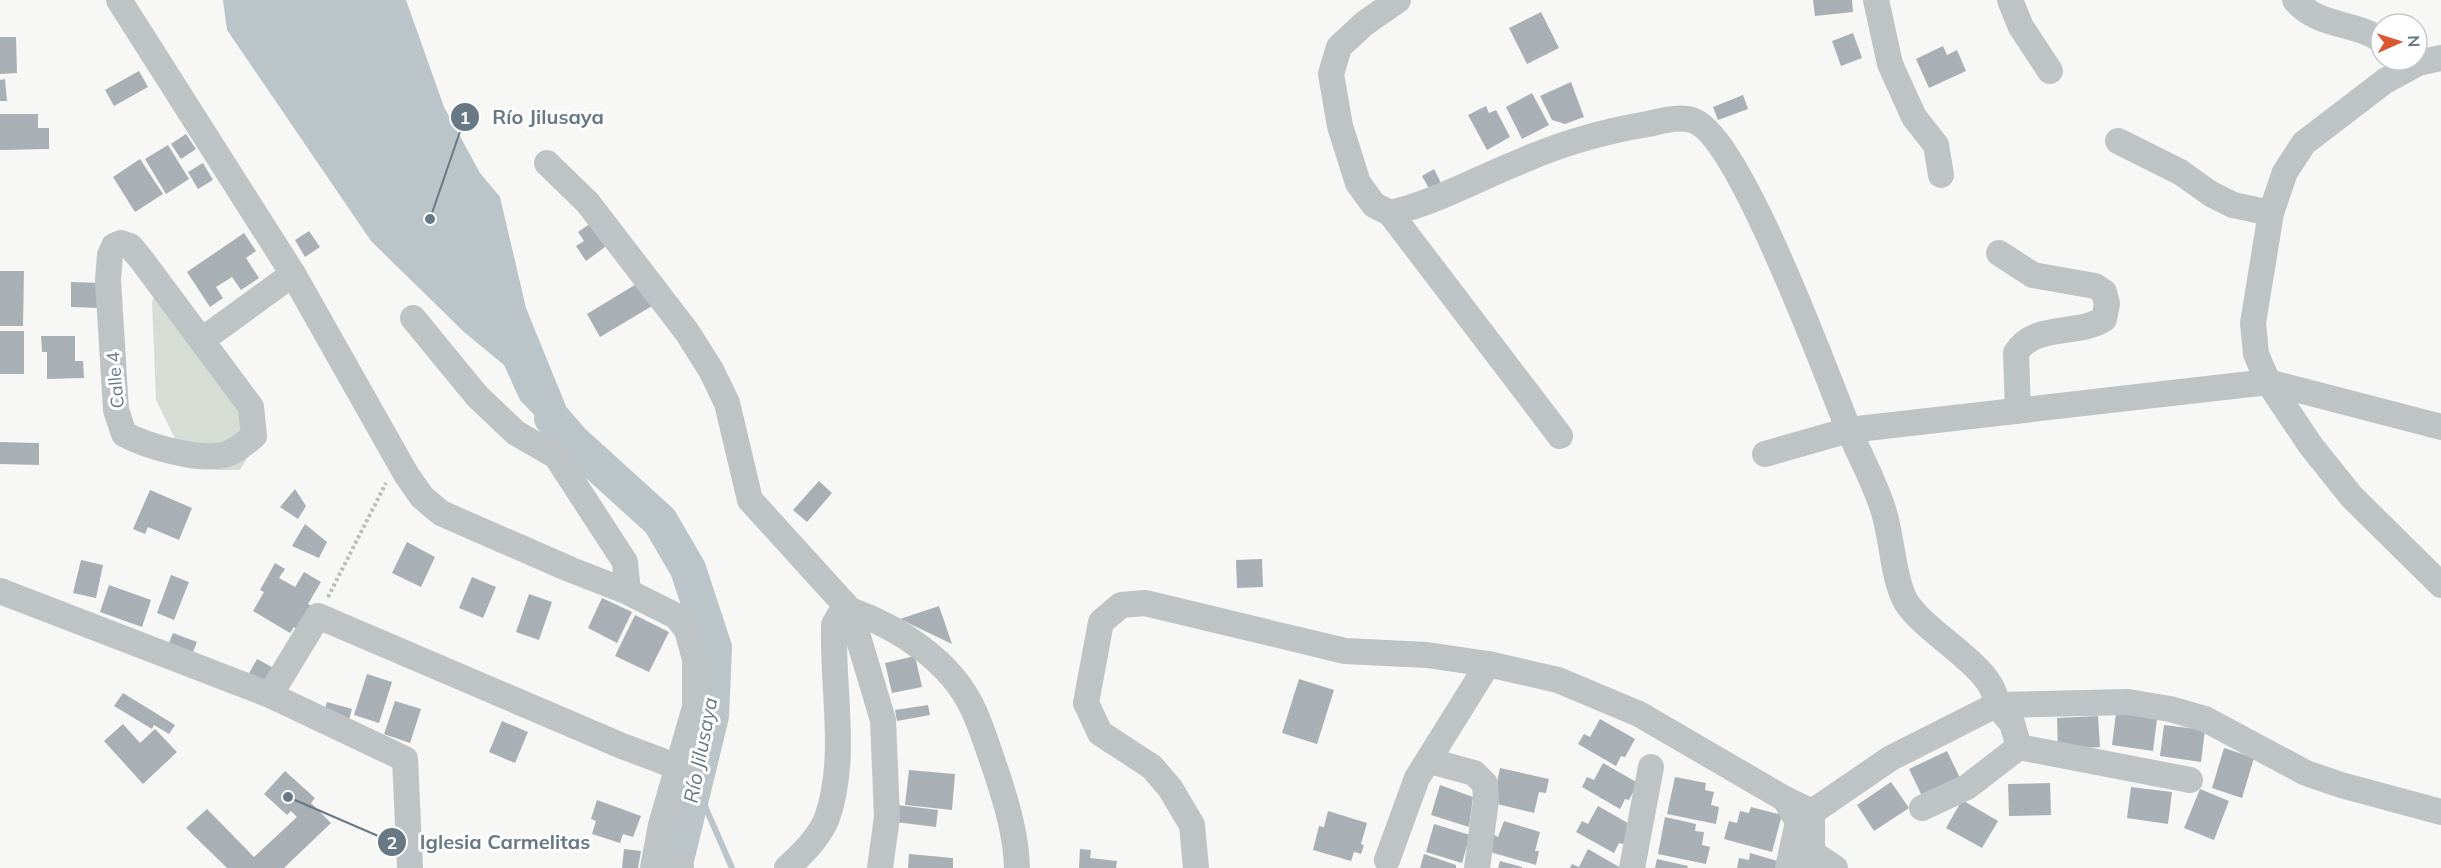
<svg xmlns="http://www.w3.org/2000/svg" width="2441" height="868" viewBox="0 0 2441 868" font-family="Mulish,sans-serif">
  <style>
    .green { fill: #d7dcd4 }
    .water { fill: #bac4c9 }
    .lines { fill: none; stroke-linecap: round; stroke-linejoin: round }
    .stream { stroke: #bac4c9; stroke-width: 6 }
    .river { stroke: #bac4c9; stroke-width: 36 }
    .building { fill: #a8b0b5 }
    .path { stroke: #b9bcbe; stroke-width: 4; stroke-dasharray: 3 3; stroke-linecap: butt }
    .minor { stroke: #bec3c6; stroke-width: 26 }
    .labels { text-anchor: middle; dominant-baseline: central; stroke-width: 6; stroke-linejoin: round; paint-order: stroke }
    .street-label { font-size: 18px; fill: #687884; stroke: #fff }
    .water-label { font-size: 20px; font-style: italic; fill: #637880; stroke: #fff }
    .leader { fill: none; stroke: #687884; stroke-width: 2 }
    .callout-dot { fill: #687884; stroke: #fff; stroke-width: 2 }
    .mark-label { font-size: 18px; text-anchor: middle; font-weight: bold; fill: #fff }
    .callout-label { font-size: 20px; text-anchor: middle; font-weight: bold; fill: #687884; stroke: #fff; stroke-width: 6; stroke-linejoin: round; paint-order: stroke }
  </style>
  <rect width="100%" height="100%" fill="#f7f7f5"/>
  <polygon class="green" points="158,288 234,384 252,450 240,470 216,470 184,457 156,400 152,302"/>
  <polygon class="water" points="223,0 406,0 444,107 480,173 500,197 526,308 596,480 520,400 504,365 464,332 371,241 227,30"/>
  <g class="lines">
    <polyline class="stream" points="694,781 732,868"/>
    <polyline class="river" points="552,418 573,442 660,521 688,569 714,648 711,716 674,868"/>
  </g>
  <g class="building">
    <polygon points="1813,0 1852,0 1853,12 1815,16"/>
    <polygon points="1541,12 1559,48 1527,64 1509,28"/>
    <polygon points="1853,33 1862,58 1841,66 1832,41"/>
    <polygon points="0,37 16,37 17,73 0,74"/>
    <polygon points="1943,46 1947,55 1957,50 1966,71 1929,88 1916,59"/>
    <polygon points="139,71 148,87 114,106 105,90"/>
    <polygon points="5,79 7,101 0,101 0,80"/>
    <polygon points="1571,82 1584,117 1565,124 1552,120 1540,96"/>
    <polygon points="1532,93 1549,125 1522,139 1506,107"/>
    <polygon points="1743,95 1748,109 1718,120 1713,107"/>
    <polygon points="1486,106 1489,113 1496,110 1510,137 1487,150 1468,115"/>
    <polygon points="0,114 38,114 38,128 49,128 49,149 0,150"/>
    <polygon points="186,134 196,149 181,159 171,144"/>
    <polygon points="168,145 189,179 166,194 145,159"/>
    <polygon points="140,159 163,194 135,212 113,177"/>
    <polygon points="203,163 213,180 198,189 188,172"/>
    <polygon points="1434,169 1441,183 1430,190 1422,176"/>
    <polygon points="597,219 613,241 586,261 576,246 584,241 578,232"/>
    <polygon points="309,231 320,247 305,257 295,240"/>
    <polygon points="244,233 256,251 246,258 259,278 241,290 232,277 216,287 223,298 210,307 187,272"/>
    <polygon points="0,271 24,271 23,326 0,326"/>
    <polygon points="71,282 101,283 100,308 71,307"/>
    <polygon points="638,283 652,306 600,337 587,314"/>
    <rect x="0" y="331" width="24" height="43"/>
    <polygon points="41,336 75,336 75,361 83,361 84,378 47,379 47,352 42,352"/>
    <polygon points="0,442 39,443 39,465 0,464"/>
    <polygon points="819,481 832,493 807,522 793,510"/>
    <polygon points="295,489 306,506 298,519 280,507"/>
    <polygon points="150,490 192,508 179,540 148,527 145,534 133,529"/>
    <polygon points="305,524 327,542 319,558 292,546"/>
    <polygon points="407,542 435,557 421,587 392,573"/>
    <polygon points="1262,559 1263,587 1237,588 1236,560"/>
    <polygon points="81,560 103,565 96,598 73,593"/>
    <polygon points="275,563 285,569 279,578 295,587 304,572 321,582 308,604 317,609 303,633 294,627 290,633 253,611 264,592 260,590"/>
    <polygon points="171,575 189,582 174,620 157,613"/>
    <polygon points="472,577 496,587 483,618 459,608"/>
    <polygon points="109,585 151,600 142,627 100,612"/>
    <polygon points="529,594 552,602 539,640 516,632"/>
    <polygon points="602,598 632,612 617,643 588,628"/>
    <polygon points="939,606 952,644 900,619"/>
    <polygon points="635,615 669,632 649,672 615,656"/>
    <polygon points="173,633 197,642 191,657 167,648"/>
    <polygon points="915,656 922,687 892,693 885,663"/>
    <polygon points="257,659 281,672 270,692 246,679"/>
    <polygon points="367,674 392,682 379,723 354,715"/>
    <polygon points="1299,679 1334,690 1317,744 1282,733"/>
    <polygon points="123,693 175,725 169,734 154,725 152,729 114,706"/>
    <polygon points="395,701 421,709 410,743 384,734"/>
    <polygon points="327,702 352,709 348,723 323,716"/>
    <polygon points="928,705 930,715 897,721 895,710"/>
    <polygon points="2116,713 2157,719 2153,751 2112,745"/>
    <polygon points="2098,716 2100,747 2058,750 2057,718"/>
    <polygon points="1600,719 1635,739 1625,757 1621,756 1616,766 1578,744 1584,734 1590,737"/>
    <polygon points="502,721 528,732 515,763 489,752"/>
    <polygon points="123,724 140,743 155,729 177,752 143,784 104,741"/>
    <polygon points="2164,725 2205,730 2201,762 2160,756"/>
    <polygon points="2224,748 2254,758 2242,798 2212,788"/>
    <polygon points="1947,751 1961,780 1923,798 1909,769"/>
    <polygon points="1603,763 1638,783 1629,800 1625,799 1620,809 1582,787 1587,777 1594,780"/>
    <polygon points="1500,768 1549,779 1546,793 1539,792 1534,813 1493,803"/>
    <polygon points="909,770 955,774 952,810 905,805"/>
    <polygon points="285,771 315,798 311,803 331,823 284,868 227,868 186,828 207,809 254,857 297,817 291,811 287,815 264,794"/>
    <polygon points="1675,777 1706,783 1705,790 1714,792 1711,805 1719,807 1716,824 1667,814"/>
    <polygon points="1891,782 1909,808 1874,831 1857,805"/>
    <polygon points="2050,783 2051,815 2009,816 2008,784"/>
    <polygon points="1440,785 1473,797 1469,827 1431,815"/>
    <polygon points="2131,787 2172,792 2168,824 2127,818"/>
    <polygon points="2200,789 2229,801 2214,840 2184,828"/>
    <polygon points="597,800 641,816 633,837 623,834 620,843 592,834 596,821 591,819"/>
    <polygon points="1962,800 1998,821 1982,848 1946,828"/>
    <polygon points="897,805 938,810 936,827 895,822"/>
    <polygon points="1598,806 1633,826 1623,844 1619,843 1614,853 1576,832 1582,821 1588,824"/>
    <polygon points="1751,807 1782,815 1772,852 1724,839 1729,821 1737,823 1740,811 1749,813"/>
    <polygon points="1328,811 1367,823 1361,844 1364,845 1361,854 1354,852 1351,861 1313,850 1319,826 1324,827"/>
    <polygon points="1665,817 1696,824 1695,831 1704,832 1702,845 1710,847 1706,864 1658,854"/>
    <polygon points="1504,821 1540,832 1535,851 1539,851 1536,865 1490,852 1494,835 1498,837"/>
    <polygon points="1434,824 1470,835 1462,863 1426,852"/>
    <polygon points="624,849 641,851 638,868 622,868"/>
    <polygon points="1080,849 1091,850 1090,858 1117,861 1116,868 1079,868"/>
    <polygon points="1588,849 1621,868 1570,868 1572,864 1579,867"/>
    <polygon points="1750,853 1781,862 1780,868 1737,868 1739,858 1749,860"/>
    <polygon points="909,854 953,858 953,868 908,868"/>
    <polygon points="1424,854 1456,865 1456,868 1420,868"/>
    <polygon points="1657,859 1688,866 1687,868 1655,868"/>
    <polygon points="1500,861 1522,867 1522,868 1498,868"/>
  </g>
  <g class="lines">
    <polyline class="path" points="328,597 386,483"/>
    <g class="minor">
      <polyline points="119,0 293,274 406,474 422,497 441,513 569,569 628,592 676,616 687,630 695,659 695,707 661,825 653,868"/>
      <path d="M 1398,0 L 1365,23 L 1339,47 L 1331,74 L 1340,126 L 1358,183 L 1374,205 L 1390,213 C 1438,202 1478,178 1524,160 C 1563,143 1606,131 1648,124 C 1662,121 1678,116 1692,120 C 1739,134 1827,376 1848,428 C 1859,454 1873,479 1882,506 C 1892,533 1892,573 1904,598 C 1920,632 1998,667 1996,705 L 2012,723 L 2019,747"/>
      <polyline points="1876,0 1890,64 1914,117 1936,145 1941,175"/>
      <polyline points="2010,0 2021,27 2050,71"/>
      <path d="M 2295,0 C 2319,28 2353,21 2381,40"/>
      <polyline points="2441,58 2418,63 2385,81 2304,143 2285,172 2271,213 2253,323 2256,354 2268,382 2311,446 2351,496 2441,585"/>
      <polyline points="2118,141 2180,172 2211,194 2233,205 2271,213"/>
      <polyline points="547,163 588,203 687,332 711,370 727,403 750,500 850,610 883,720 887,817 880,868"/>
      <polyline points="1390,213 1560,436"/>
      <path d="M 121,243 L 130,246 L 141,259 L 251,407 L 254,436 C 245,443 234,453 223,455 C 198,461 146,446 124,434 L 116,410 L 108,280 L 110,255 L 114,246 Z"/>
      <path d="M 1999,253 L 2033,275 L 2095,286 L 2104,292 L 2107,304 L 2104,319 C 2078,336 2033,323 2016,353 L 2018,411"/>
      <polyline points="413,318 477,396 516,433 556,456 625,562 628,592"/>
      <polyline points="202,340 293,274"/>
      <polyline points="1765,454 1849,430 2268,382 2441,427"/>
      <polyline points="0,591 270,695 405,759 410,868"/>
      <polyline points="270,695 318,616 622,746 678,767"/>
      <polyline points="1430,761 1474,773 1485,784 1486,800 1477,868"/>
      <polyline points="1785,799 1798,822 1788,868"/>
      <polyline points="1922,808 1967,787 2019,747 2190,780"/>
      <polyline points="1812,812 1812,868"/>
      <polyline points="659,847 670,865 681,868"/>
      <polyline points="1814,854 1835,868"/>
      <polyline points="1387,860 1417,778 1488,664"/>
      <path d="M 787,868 C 802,854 819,838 827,818 C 848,758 832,688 834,625 L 840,614 L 850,610 C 898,627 951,661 973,709 C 983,730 989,752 997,774 C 1007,805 1016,835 1017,868"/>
      <polyline points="1196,868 1192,825 1170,788 1152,767 1100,733 1086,703 1101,622 1121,605 1145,603 1345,651 1427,655 1488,664 1558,680 1639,714 1785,799 1812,812 1891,758 1996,705 2128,702 2170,709 2205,719 2306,773 2341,785 2441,812"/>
      <polyline points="1632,868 1651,767"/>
    </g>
  </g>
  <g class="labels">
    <g class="street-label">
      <text transform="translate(115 380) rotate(-95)">Calle 4</text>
    </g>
    <g class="water-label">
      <text transform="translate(700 750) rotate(-79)">Río Jilusaya</text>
    </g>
  </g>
  <path class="leader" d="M430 219L465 117M288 797L392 842"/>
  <g class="callout-dot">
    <circle cx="430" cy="219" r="6"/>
    <circle cx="288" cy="797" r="6"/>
    <circle cx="465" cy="117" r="15"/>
    <circle cx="392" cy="842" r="15"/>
  </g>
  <g class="mark-label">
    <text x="465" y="124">1</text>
    <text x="392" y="849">2</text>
  </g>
  <g class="callout-label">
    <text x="548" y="124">Río Jilusaya</text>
    <text x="505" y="849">Iglesia Carmelitas</text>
  </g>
  <g transform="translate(2399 42) rotate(87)"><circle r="28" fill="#ffffff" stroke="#c3c9ce" stroke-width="1.5"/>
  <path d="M0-4.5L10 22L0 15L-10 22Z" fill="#db5731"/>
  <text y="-9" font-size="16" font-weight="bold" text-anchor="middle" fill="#687884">N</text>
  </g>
</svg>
